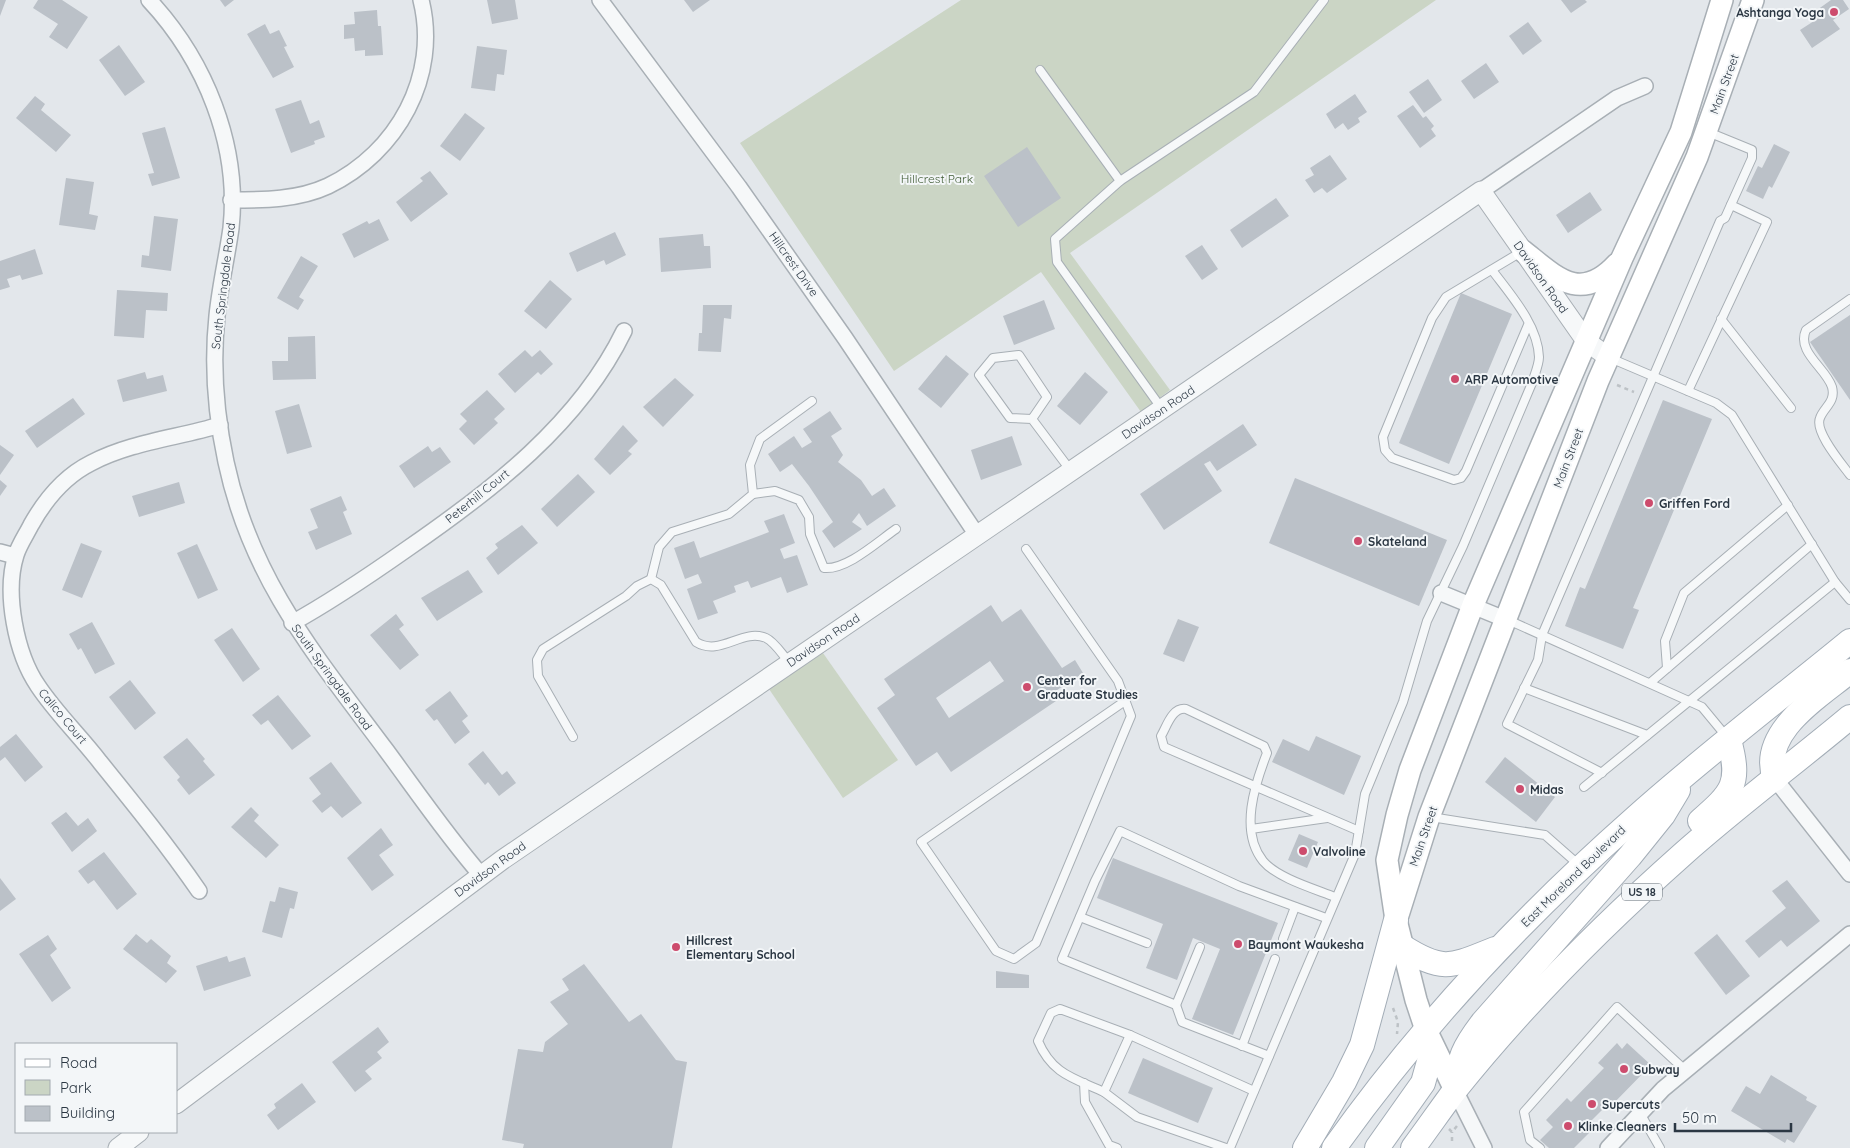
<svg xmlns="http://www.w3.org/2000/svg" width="1850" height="1148" viewBox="0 0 1850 1148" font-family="Quicksand,sans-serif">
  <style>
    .green { fill: #cbd5c5 }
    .building { fill: #bbc1c8; fill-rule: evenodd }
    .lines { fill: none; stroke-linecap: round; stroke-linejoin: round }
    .service-casing { stroke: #a8afb5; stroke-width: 10 }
    .minor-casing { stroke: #a8afb5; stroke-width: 18 }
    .tertiary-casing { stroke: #a8afb5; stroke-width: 21 }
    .secondary-casing { stroke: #a8afb5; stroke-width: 24 }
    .primary-casing { stroke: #a3adb7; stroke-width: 26 }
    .path { stroke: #bdc2c6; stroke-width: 2.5; stroke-dasharray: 4 4; stroke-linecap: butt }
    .service { stroke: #f6f8f9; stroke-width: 8 }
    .minor { stroke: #f6f8f9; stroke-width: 15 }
    .tertiary { stroke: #f6f8f9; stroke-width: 19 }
    .secondary { stroke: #fff; stroke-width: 21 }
    .primary { stroke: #fff; stroke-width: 24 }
    .poi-dot { fill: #cd4c6d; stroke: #f3f6f8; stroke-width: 2 }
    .labels { text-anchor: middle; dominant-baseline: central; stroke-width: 4; stroke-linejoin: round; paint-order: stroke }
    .shield { fill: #f3f6f8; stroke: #677079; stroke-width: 1 }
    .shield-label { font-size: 11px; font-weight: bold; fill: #2b3743 }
    .poi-label { font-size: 12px; font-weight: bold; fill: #2b3743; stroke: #f3f6f8; text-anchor: start }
    .street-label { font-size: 12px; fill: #2b3743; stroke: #f3f6f8 }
    .park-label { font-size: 12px; fill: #445f39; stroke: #f3f6f8 }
  </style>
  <rect width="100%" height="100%" fill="#e3e7eb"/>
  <g class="green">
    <polygon points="961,0 1436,0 1070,253 1170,390 1141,412 1041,272 894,371 740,143"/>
    <polygon points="823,653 898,760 843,798 769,689"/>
  </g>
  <g class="building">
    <polygon points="0,0 6,0 0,16"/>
    <polygon points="38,0 62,0 88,17 67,49 49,37 58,24 33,8"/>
    <polygon points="220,0 234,0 225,7"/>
    <polygon points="487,0 515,0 518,19 492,24"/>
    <polygon points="684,0 710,0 693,12"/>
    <polygon points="1561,0 1585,0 1587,2 1571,13"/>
    <polygon points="1831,0 1843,0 1849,9 1833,20 1840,29 1812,48 1800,30 1814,21 1810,15"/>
    <polygon points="377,10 378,26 381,26 383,55 365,56 365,50 355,51 354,38 344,39 344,25 355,24 354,12"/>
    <polygon points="1528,22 1542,41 1523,55 1509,36"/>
    <polygon points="265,24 270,34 279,30 287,46 284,47 294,67 273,78 247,34"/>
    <polygon points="119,45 145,82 125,96 99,60"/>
    <polygon points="477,46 507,50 504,75 497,74 495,91 471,88"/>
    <polygon points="1486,63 1499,82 1474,99 1461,81"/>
    <polygon points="1428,79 1442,100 1424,113 1409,92"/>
    <polygon points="1355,94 1367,112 1358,118 1360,122 1348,130 1343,123 1335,129 1326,114"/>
    <polygon points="35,96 45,104 41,110 71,135 56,152 16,118"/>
    <polygon points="301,100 310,124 319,120 325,137 314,141 315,144 291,153 275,109"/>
    <polygon points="1413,105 1423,118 1426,116 1434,126 1431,129 1436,136 1420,148 1397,116"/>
    <polygon points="465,113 485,128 460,161 440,146"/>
    <polygon points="165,127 180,178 152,186 148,174 154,173 142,133"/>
    <polygon points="1774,144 1790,152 1772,188 1769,186 1763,199 1746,191 1758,166 1762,168"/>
    <polygon points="1027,147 1061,198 1018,227 984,176"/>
    <polygon points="1330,155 1347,179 1327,193 1322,188 1314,193 1305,180 1314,175 1310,168"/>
    <polygon points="430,171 448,194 411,222 396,202 423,181 420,178"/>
    <polygon points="66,178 94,182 89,214 98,216 95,230 59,225"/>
    <polygon points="1590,192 1602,210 1568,233 1556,215"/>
    <polygon points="1276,198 1289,216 1242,248 1230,230"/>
    <polygon points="154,216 178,219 171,271 141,267 142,255 149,256"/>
    <polygon points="379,219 389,240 354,258 342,234 367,221 369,224"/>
    <polygon points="615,232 626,255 606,265 604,260 577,272 569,253"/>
    <polygon points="703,234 704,246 710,246 711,268 661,272 659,238"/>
    <polygon points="1202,245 1218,269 1202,280 1185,256"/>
    <polygon points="35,249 43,274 22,280 20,275 7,279 10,287 0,290 0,261"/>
    <polygon points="301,256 318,266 299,297 304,300 298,310 277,298"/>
    <polygon points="550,280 572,299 546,329 524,311"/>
    <polygon points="117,290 168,293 167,311 146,310 144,338 114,336"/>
    <polygon points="1461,293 1512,314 1449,464 1399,443"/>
    <polygon points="1044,300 1055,329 1014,345 1003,316"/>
    <polygon points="703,305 732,305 731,319 724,318 721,352 698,351 699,333 702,333"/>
    <polygon points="1850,315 1850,400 1810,342"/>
    <polygon points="315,336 316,379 273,380 272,361 288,361 288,337"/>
    <polygon points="525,350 532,357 540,350 553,364 541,375 538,372 515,393 498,374"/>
    <polygon points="946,355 969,374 941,408 918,389"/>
    <polygon points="145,372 147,379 163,375 167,391 123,402 117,380"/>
    <polygon points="1085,372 1108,392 1080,425 1057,406"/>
    <polygon points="675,378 694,395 663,427 643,407"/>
    <polygon points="487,390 505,409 494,419 498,423 474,445 459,429 467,421 460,414"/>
    <polygon points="73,398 85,414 37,448 25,431"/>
    <polygon points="1663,400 1712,419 1633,608 1639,610 1623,649 1565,626 1580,587 1585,589"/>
    <polygon points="299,404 312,447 287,454 275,411"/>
    <polygon points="830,411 842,429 831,436 843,455 838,462 861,480 872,496 884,488 896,506 867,526 859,513 852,522 862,529 834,548 822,531 833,522 809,486 792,464 780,472 768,454 794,436 802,448 812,442 803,429"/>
    <polygon points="1243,424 1257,445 1217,471 1210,461 1204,464 1222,491 1164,530 1140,494"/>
    <polygon points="623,425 638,441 628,451 632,454 610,475 594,459"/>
    <polygon points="1012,436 1022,465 981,480 971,450"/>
    <polygon points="0,445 14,455 0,475"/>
    <polygon points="428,446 432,452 440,447 451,462 414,488 399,466"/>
    <polygon points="578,474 595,492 557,527 541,509"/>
    <polygon points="1295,478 1447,540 1419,606 1269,543"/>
    <polygon points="0,480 7,486 0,496"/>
    <polygon points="179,482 185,503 139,517 132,496"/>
    <polygon points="341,496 347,510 343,512 352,534 316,550 308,532 318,528 310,509"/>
    <polygon points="784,514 795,543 780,549 784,559 797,555 808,585 787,593 781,577 751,588 748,581 734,586 736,592 713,601 718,613 698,620 687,589 702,583 698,574 685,579 674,548 694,541 700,558 769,532 764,521"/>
    <polygon points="522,525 538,543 498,575 486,558 498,548 495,544"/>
    <polygon points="81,543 102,551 82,598 62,590"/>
    <polygon points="197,544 218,590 198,599 177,553"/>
    <polygon points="468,570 483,592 437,621 421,598"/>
    <path d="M 991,605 L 1002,622 L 1021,609 L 1062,668 L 1075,660 L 1083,673 L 1051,694 L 1056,701 L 951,772 L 937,752 L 916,766 L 877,708 L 895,695 L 884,679 ZM 990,661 L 1004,681 L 949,718 L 936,698 Z"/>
    <polygon points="396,614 404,625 399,629 419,655 400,670 370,635"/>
    <polygon points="1178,619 1199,627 1184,662 1163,654"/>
    <polygon points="92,622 115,664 95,674 81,648 78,650 69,634"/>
    <polygon points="232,628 260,669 243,682 214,640"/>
    <polygon points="130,680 156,713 135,730 109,697"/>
    <polygon points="450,691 468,716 462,721 470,732 455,744 437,719 434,721 425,710"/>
    <polygon points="278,695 311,736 292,750 268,720 261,725 252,715"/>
    <polygon points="16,734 43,767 25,782 5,757 0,761 0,747"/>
    <polygon points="1316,736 1361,756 1344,795 1272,762 1283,739 1309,751"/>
    <polygon points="187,738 205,759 203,761 215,775 189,795 177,780 180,777 163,757"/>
    <polygon points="483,751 502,775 507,771 516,783 499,796 488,782 485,785 468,764"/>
    <polygon points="1505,757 1555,797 1536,822 1485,782"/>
    <polygon points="331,762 362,803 342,818 331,806 322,813 312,801 321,794 309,778"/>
    <polygon points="251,807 259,815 254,821 279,845 266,858 231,827"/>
    <polygon points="66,812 78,826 88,818 97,831 72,852 51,823"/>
    <polygon points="381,828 393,845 379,855 394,875 372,891 347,858"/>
    <polygon points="1299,834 1318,842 1307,868 1288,860"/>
    <polygon points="104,852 137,894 117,910 94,880 88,884 78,871"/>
    <polygon points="1113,858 1278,923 1233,1035 1192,1019 1220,949 1193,938 1177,980 1146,968 1163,924 1097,898"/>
    <polygon points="0,878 16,899 0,911"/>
    <polygon points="1787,880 1820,921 1787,947 1781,940 1759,958 1745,941 1786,908 1772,891"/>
    <polygon points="279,887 298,892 294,909 290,908 282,938 262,932 270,901 275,902"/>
    <polygon points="136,934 147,943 151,939 171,956 167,963 177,971 166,983 123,949"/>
    <polygon points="1717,934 1750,976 1726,995 1694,953"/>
    <polygon points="48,935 57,949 50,955 71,988 52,1002 19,954"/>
    <polygon points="227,956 229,962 245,957 251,976 204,991 196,966"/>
    <polygon points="584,964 629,1022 641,1014 676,1060 687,1062 672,1148 523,1148 524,1144 502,1140 518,1049 543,1052 545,1042 568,1024 550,1002 569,990 562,979"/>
    <polygon points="996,971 1029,975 1029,988 996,988"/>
    <polygon points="378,1027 389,1042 377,1052 382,1058 365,1071 372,1079 355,1092 332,1062"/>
    <polygon points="1617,1043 1622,1049 1627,1043 1651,1065 1611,1106 1609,1103 1590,1122 1595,1127 1574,1148 1549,1148 1540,1140 1553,1127 1546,1120 1567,1098 1571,1102 1604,1068 1598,1063"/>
    <polygon points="1143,1058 1213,1088 1198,1123 1128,1093"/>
    <polygon points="1771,1075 1807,1097 1806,1100 1817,1106 1794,1143 1787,1139 1785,1143 1731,1111 1746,1086 1760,1094"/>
    <polygon points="302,1083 316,1102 278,1130 267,1115 276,1108 274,1104"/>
  </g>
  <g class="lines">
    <defs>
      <g id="service">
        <polyline points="1040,70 1120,181"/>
        <polyline points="1521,252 1446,297 1432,318 1383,437 1385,450 1392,458 1454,480 1461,478 1466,471 1528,325"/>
        <path d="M 1850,299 L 1806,330 C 1796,352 1826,368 1832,387 C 1836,402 1824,407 1820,418 C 1814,432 1842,464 1850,475"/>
        <polyline points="1721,319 1791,408"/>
        <polyline points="1610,358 1716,403 1732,415 1835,582 1850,600"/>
        <polyline points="1688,391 1767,222 1731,205"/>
        <polyline points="1162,409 1057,262 1055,239 1120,181 1254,92 1324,0"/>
        <polyline points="1032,419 1047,397 1019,355 993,358 979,375 1010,418 1032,419 1071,471"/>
        <path d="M 753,494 L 775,491 L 799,500 L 809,517 L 810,534 L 824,568 C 847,570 877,542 896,529"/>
        <polyline points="1026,549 1118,681 1131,716 1036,943 1014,959 996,951 921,842 1125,701"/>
        <polyline points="651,579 659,547 672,532 729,514 753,494 750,465 760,439 812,401"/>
        <polyline points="1508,620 1702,707 1726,736"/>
        <polyline points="1667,668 1665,641 1684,593 1788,505"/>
        <polyline points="1650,683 1812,544"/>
        <polyline points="1524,688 1647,735"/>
        <path d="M 573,737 L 538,676 L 537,660 L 543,649 L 626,596 L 637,586 L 651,579 L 661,585 L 696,642 C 720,657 742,628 766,638 C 775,642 783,656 790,663"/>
        <polyline points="1602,773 1507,724 1538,660 1542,635 1720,221 1725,218 1752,158 1752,150 1708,132"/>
        <polyline points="1584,787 1835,582"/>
        <polyline points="1431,817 1545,835 1579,865"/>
        <polyline points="1251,829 1327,818"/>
        <path d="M 1335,897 C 1315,889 1277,878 1263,861 C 1239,831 1255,784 1267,753 L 1264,746 L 1186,709 C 1172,707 1167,726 1161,736 L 1164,747 L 1359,831"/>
        <polyline points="1080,917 1147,943"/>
        <polyline points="1283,939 1295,907"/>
        <polyline points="1176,1005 1200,947"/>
        <polyline points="1242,1046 1275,959"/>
        <polyline points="1269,1056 1182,1022 1176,1005 1062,959 1095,881 1120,831 1239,886 1326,918"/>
        <polyline points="1084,1083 1085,1102 1109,1145 1117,1148"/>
        <path d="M 1104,1092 C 1073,1078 1052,1074 1038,1041 L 1051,1013 L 1060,1009 L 1130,1035"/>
        <polyline points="1640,1113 1660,1148"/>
        <polyline points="1226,1148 1137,1117 1104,1092 1130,1035 1254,1091"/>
        <path d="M 1230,1148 L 1355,854 L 1365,794 L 1403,702 L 1427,621 L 1463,546 L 1532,383 C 1534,376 1539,365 1539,357 C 1538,325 1510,294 1492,270"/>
        <polyline points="1540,1148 1530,1140 1524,1112 1617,1007 1685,1070"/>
      </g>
      <g id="minor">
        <path d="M 149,0 C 205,60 240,145 231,228 C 227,257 220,286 217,316 C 212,363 216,415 226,462 C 251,580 316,656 386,750 C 417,792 447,836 481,875"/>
        <polyline points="600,0 739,187 845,338 977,535"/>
        <polyline points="1481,191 1617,98 1645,86"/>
        <path d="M 231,200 C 264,200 298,200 328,186 C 397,153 440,76 421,0"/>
        <polyline points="0,552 15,556"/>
        <polyline points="1441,593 1507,620"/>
        <path d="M 292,623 C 332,601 370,575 407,549 C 491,491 579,424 624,331"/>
        <polyline points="1775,779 1850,874"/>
        <path d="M 199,891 C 168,846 134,804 100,762 C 80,736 56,713 38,686 C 16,654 4,593 16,555 C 19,545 26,535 31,525 C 45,500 65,476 91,463 C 131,442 177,438 220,425"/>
        <polyline points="1455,1090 1484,1148"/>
        <polyline points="1608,1148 1663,1089 1850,934"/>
      </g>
      <g id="tertiary">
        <polyline points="176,1104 502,860 1481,191 1586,341 1608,357"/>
        <polyline points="118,1148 139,1132"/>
      </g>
      <g id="secondary">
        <path d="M 1523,251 C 1556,277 1580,304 1617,264"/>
        <polyline points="1398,915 1429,817 1598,381 1697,157 1753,0"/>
        <polyline points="1455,1090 1426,1030 1416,1000 1396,920 1387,860 1397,815 1410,770 1473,605 1622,258 1681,132 1722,0"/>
      </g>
      <g id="primary">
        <path d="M 1775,779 C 1758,732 1820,696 1850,671"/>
        <path d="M 1700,821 C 1733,792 1741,784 1729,740"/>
        <path d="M 1403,947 C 1444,973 1452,966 1495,949"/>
        <path d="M 1455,1090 C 1459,1058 1463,1048 1483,1022 L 1630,856 L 1663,815 L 1678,790"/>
        <polyline points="1305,1148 1344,1082 1362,1045 1396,920"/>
        <path d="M 1334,1148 C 1420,1027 1523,917 1634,819 C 1703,757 1778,700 1850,641"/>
        <polyline points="1377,1148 1423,1083 1430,1058 1426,1030"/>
        <path d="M 1413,1148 C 1427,1129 1441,1109 1455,1090 C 1523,1005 1602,926 1683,854 C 1737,806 1795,763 1850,717"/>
      </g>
    </defs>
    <use href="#service" class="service-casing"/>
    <use href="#minor" class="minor-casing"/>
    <use href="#tertiary" class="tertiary-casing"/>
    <use href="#secondary" class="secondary-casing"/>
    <use href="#primary" class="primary-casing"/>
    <g class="path">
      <polyline points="1617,385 1634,392"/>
      <polyline points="1393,1008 1398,1022 1397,1034"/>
      <polyline points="1449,1129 1452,1132 1457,1126"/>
      <polyline points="1452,1141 1452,1132"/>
    </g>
    <use href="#service" class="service"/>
    <use href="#minor" class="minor"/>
    <use href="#tertiary" class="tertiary"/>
    <use href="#secondary" class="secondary"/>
    <use href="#primary" class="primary"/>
  </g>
  <g class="poi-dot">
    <circle cx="1834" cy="12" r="5"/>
    <circle cx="1455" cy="379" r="5"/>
    <circle cx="1649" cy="503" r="5"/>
    <circle cx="1358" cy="541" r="5"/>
    <circle cx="1027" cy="687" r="5"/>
    <circle cx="1520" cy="789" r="5"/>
    <circle cx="1303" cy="851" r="5"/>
    <circle cx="1238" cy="944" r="5"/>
    <circle cx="676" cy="947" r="5"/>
    <circle cx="1624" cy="1069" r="5"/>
    <circle cx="1592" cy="1104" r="5"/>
    <circle cx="1568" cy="1126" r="5"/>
  </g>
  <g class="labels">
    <rect class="shield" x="1622" y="883.5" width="40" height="17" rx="4"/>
    <g class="shield-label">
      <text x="1642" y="892">US 18</text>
    </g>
    <g class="poi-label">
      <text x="1824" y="12" text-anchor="end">Ashtanga Yoga</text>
      <text x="1465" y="379">ARP Automotive</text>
      <text x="1659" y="503">Griffen Ford</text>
      <text x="1368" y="541">Skateland</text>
      <text x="1037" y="680">Center for<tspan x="1037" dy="14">Graduate Studies</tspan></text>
      <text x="1530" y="789">Midas</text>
      <text x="1313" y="851">Valvoline</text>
      <text x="686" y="940">Hillcrest<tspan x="686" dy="14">Elementary School</tspan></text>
      <text x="1248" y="944">Baymont Waukesha</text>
      <text x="1634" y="1069">Subway</text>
      <text x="1602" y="1104">Supercuts</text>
      <text x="1578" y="1126">Klinke Cleaners</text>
    </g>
    <g class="street-label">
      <text transform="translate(1724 84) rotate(-70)">Main Street</text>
      <text transform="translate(794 264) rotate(55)">Hillcrest Drive</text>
      <text transform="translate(1541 277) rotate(55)">Davidson Road</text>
      <text transform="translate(223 286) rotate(-83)">South Springdale Road</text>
      <text transform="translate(1158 412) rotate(-34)">Davidson Road</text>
      <text transform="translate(1568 458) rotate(-69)">Main Street</text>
      <text transform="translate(477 496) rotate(-39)">Peterhill Court</text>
      <text transform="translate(823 640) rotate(-34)">Davidson Road</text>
      <text transform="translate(332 677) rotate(54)">South Springdale Road</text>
      <text transform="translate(63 716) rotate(50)">Calico Court</text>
      <text transform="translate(1423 836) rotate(-71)">Main Street</text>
      <text transform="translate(490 869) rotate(-36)">Davidson Road</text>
      <text transform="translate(1573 876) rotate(-44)">East Moreland Boulevard</text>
    </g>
    <g class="park-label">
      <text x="937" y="178">Hillcrest Park</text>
    </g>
  </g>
  <rect x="15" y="1043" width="162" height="90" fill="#f3f6f8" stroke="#a3aab0"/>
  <rect x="25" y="1059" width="25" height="8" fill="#ffffff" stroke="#a3aab0"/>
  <text x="60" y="1068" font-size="15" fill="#2b3743">Road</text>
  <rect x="25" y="1080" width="25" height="15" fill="#cbd5c5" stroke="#a3aab0"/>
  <text x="60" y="1093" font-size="15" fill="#2b3743">Park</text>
  <rect x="25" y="1106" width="25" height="15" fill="#bbc1c8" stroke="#a3aab0"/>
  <text x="60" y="1118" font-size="15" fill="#2b3743">Building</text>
  <path d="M1675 1123v8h116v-8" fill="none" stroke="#2b3743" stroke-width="2.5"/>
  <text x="1682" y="1123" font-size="15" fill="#2b3743" stroke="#f3f6f8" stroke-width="4" paint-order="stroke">50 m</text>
</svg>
